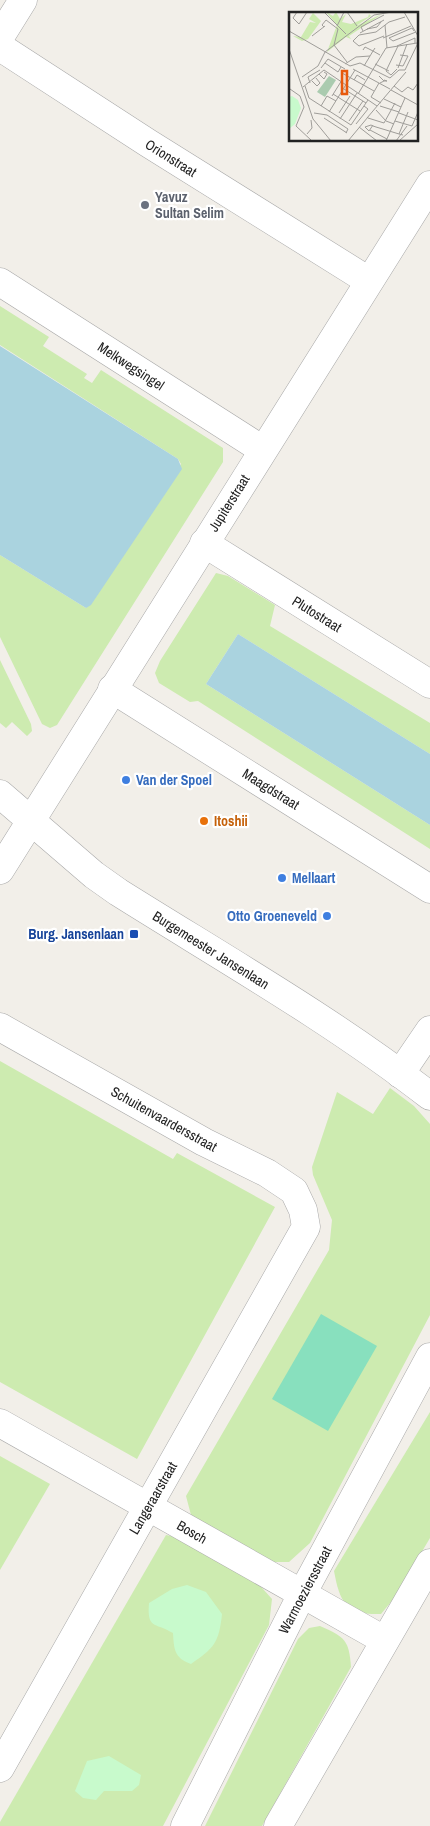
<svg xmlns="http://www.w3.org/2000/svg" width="430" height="1826" viewBox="0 0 430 1826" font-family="'Archivo Narrow',sans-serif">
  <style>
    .grass { fill: #cdebb0 }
    .park { fill: #c8facc }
    .pitch { fill: #88e0be }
    .water { fill: #aad3df }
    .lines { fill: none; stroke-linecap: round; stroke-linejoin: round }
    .minor-casing { stroke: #a9a9a9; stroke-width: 29 }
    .minor { stroke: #fff; stroke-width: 28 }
    .worship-dot { fill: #6b7280; stroke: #fff; stroke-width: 2 }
    .shop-dot { fill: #3f7fe0; stroke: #fff; stroke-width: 2 }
    .food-dot { fill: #e8710a; stroke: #fff; stroke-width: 2 }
    .transit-dot { fill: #1a4fb4; stroke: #fff; stroke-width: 2 }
    .labels { text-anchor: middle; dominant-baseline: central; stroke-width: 4.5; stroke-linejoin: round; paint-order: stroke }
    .street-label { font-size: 14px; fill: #222; stroke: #fff }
    .worship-label { font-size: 14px; font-weight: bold; fill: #5b616d; stroke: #fff; text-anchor: start }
    .shop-label { font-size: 14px; font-weight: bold; fill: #366cbe; stroke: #fff; text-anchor: start }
    .food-label { font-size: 14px; font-weight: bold; fill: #c56008; stroke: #fff; text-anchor: start }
    .transit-label { font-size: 14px; font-weight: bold; fill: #164399; stroke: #fff; text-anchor: end }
    .inset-road { fill: none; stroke: #9f9d99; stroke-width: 1 }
    .view { fill: #e8590c; fill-opacity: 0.15; stroke: #e8590c; stroke-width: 2.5 }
    .inset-edge { fill: none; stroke: #222; stroke-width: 2.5 }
  </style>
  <rect width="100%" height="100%" fill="#f2efe9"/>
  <g class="grass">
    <polygon points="0,306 49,337 43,346 87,374 84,378 92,383 101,370 223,448 223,462 57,725 50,728 42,724 0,637 0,555 86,608 181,464 178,459 0,345"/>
    <polygon points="216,573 228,576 275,605 270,626 430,723 430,754 238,634 206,684 430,825 430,849 198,701 190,702 159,683 155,673 160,661"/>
    <polygon points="0,660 31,724 32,731 27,736 12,722 6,728 0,723"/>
    <polygon points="0,1061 173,1159 177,1153 275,1207 137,1459 0,1382"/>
    <polygon points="390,1088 414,1106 430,1124 430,1315 310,1543 289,1562 274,1562 191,1515 186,1496 329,1250 332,1220 313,1175 312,1167 337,1092 373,1114"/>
    <path d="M 430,1412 L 430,1538 L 395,1597 L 381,1614 C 346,1615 340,1603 334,1571 Z"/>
    <polygon points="0,1456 50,1484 0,1570"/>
    <polygon points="166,1535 185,1539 254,1579 272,1599 269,1625 163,1826 0,1826 0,1822"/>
    <path d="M 320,1626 C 345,1637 349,1640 351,1667 L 262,1826 L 205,1826 L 298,1639 L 309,1628 Z"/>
  </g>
  <g class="park">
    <path d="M 187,1585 L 206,1592 L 222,1614 C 219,1643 214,1648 191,1664 C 174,1658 174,1649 173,1633 C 154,1622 147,1629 149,1603 L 172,1589 Z"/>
    <polygon points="109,1756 141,1775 139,1785 132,1791 104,1791 96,1800 83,1798 75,1791 87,1761"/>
  </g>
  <polygon class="pitch" points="321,1314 377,1346 328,1431 272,1399"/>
  <g class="water">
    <polygon points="0,346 178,459 182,469 91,605 86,608 0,555"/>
    <polygon points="238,634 430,754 430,825 206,684"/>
  </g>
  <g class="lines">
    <defs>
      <g id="minor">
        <polyline points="0,37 23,0"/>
        <polyline points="0,47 148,143 369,281"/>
        <polyline points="0,282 263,450"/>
        <polyline points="204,543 430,684"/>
        <polyline points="112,689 430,889"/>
        <path d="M 0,794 L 94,875 L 118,892 C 223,958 332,1020 430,1096"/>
        <polyline points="0,870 430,185"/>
        <polyline points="0,1027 204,1142 267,1173 294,1191 303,1210 306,1227 0,1768"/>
        <polyline points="400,1074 430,1030"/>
        <polyline points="0,1423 384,1640"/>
        <polyline points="185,1826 302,1594 430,1357"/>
        <polyline points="278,1826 430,1563"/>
      </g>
    </defs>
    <use href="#minor" class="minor-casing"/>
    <use href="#minor" class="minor"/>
  </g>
  <circle class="worship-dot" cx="145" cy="205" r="5"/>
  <g class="shop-dot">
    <circle cx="126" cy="780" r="5"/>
    <circle cx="282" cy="878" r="5"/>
    <circle cx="327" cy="916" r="5"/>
  </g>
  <circle class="food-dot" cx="204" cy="821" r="5"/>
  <rect class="transit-dot" x="129" y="929" width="10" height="10" rx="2.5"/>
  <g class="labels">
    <g class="street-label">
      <text transform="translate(171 158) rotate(32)">Orionstraat</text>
      <text transform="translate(131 366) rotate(33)">Melkwegsingel</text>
      <text transform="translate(229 503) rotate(-58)">Jupiterstraat</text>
      <text transform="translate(317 614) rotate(32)">Plutostraat</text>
      <text transform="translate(271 789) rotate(32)">Maagdstraat</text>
      <text transform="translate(211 950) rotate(32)">Burgemeester Jansenlaan</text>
      <text transform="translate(164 1119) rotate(29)">Schuitenvaardersstraat</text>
      <text transform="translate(153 1498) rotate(-60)">Langeraarstraat</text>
      <text transform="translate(192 1532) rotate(30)">Bosch</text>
      <text transform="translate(305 1590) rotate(-62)">Warmoeziersstraat</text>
    </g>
    <g class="worship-label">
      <text x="155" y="197">Yavuz<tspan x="155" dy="16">Sultan Selim</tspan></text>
    </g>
    <g class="shop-label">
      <text x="136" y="780">Van der Spoel</text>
      <text x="292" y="878">Mellaart</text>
      <text x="317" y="916" text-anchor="end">Otto Groeneveld</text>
    </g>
    <g class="food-label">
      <text x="214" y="821">Itoshii</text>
    </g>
    <g class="transit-label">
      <text x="124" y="934">Burg. Jansenlaan</text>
    </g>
  </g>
  <g transform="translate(289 12)">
    <rect width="129" height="129" fill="#f2efe9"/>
    <path d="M 37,0 L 44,4 L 47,0 L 51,7 L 57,2 L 53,10 L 62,12 L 79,5 L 80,2 L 82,4 L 67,14 L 93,2 L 60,24 L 62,27 L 57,25 L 38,40 L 48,13 ZM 24,1 L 32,9 L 19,27 L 13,29 L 4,24 L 12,25 L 21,10 L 27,11 L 20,7 Z" fill="#cdebb0"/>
    <path d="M 40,64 L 47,68 L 36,85 L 28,80 Z" fill="#aacbaf"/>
    <path d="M 3,84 L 9,88 L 12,96 L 6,112 L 0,117 L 0,85 Z" fill="#c8facc"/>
    <path class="inset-road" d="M 8,0 L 4,6 L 10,12 L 18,0M 35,0 L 57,22M 58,0 L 68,14M 115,0 L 129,24M 96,13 L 98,36M 48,14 L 55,0M 35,15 L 33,13 L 37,8 L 49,17 L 45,33M 78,17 L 88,15 L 92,10M 0,19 L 61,54 L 71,51 L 101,66 L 110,58 L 116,58M 74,19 L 72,15 L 95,3M 125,19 L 123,16 L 100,26 L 104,29 L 127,20M 71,21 L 95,8M 23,24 L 36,14M 95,24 L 70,34 L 64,29 L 70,23 L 87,20 L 100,10 L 116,5M 94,26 L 122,14M 45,33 L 58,50M 108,34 L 126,26 L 126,31M 0,37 L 24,107 L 42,129M 74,38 L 76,35 L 84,39 L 86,36M 36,40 L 85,3 L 103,0M 36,51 L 49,60 L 52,55M 56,52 L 67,45 L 81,44M 86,52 L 100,59M 107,53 L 114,54 L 119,44 L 111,43M 29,54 L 36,40M 75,54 L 84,39 L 91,43M 32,56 L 39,47 L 56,57M 109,56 L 118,32M 64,57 L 101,77M 108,57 L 102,63 L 97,59 L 109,34M 35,58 L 88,94M 116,58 L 129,31M 53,61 L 85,79M 30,62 L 35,67 L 38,62 L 35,60M 90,64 L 95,69 L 98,69 L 95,68 L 95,69 L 91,71M 13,65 L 29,54M 65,68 L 68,63 L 76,68M 23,69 L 28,74 L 31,71 L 27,66M 21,71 L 19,65 L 31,58M 90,71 L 82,85 L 92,91M 16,74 L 20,86 L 62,113 L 79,88M 105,74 L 113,80 L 119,75 L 124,78 L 129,71M 14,75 L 35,58M 1,77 L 11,84 L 15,95 L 7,114M 55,77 L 77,91M 102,78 L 129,93M 44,82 L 71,99M 69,82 L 97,36 L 128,31M 43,84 L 53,68M 95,87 L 112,95M 32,94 L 38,84 L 47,89M 91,94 L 110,100M 87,98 L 97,109 L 105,112M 40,100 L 66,58M 25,101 L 38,103 L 59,117 L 57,121M 50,101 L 61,84M 110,101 L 129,108M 35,106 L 58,121M 78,106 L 117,60M 79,106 L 95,111 L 106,91M 51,107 L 68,81M 60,109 L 74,89M 106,109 L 123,114 L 129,100M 67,112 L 79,97 L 75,94M 84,113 L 80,119 L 76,115 L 82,113 L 84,114 L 87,115 L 97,118 L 110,122 L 114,123M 7,114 L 23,129M 70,115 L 88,129M 81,118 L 98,127M 18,122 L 23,116 L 22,108M 110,122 L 119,100M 59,129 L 79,105M 97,129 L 116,86M 107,129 L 118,114M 110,129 L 129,112"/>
    <path class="view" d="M 53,59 L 58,59 L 58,82 L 53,82 Z"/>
    <rect width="129" height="129" class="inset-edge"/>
  </g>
</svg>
